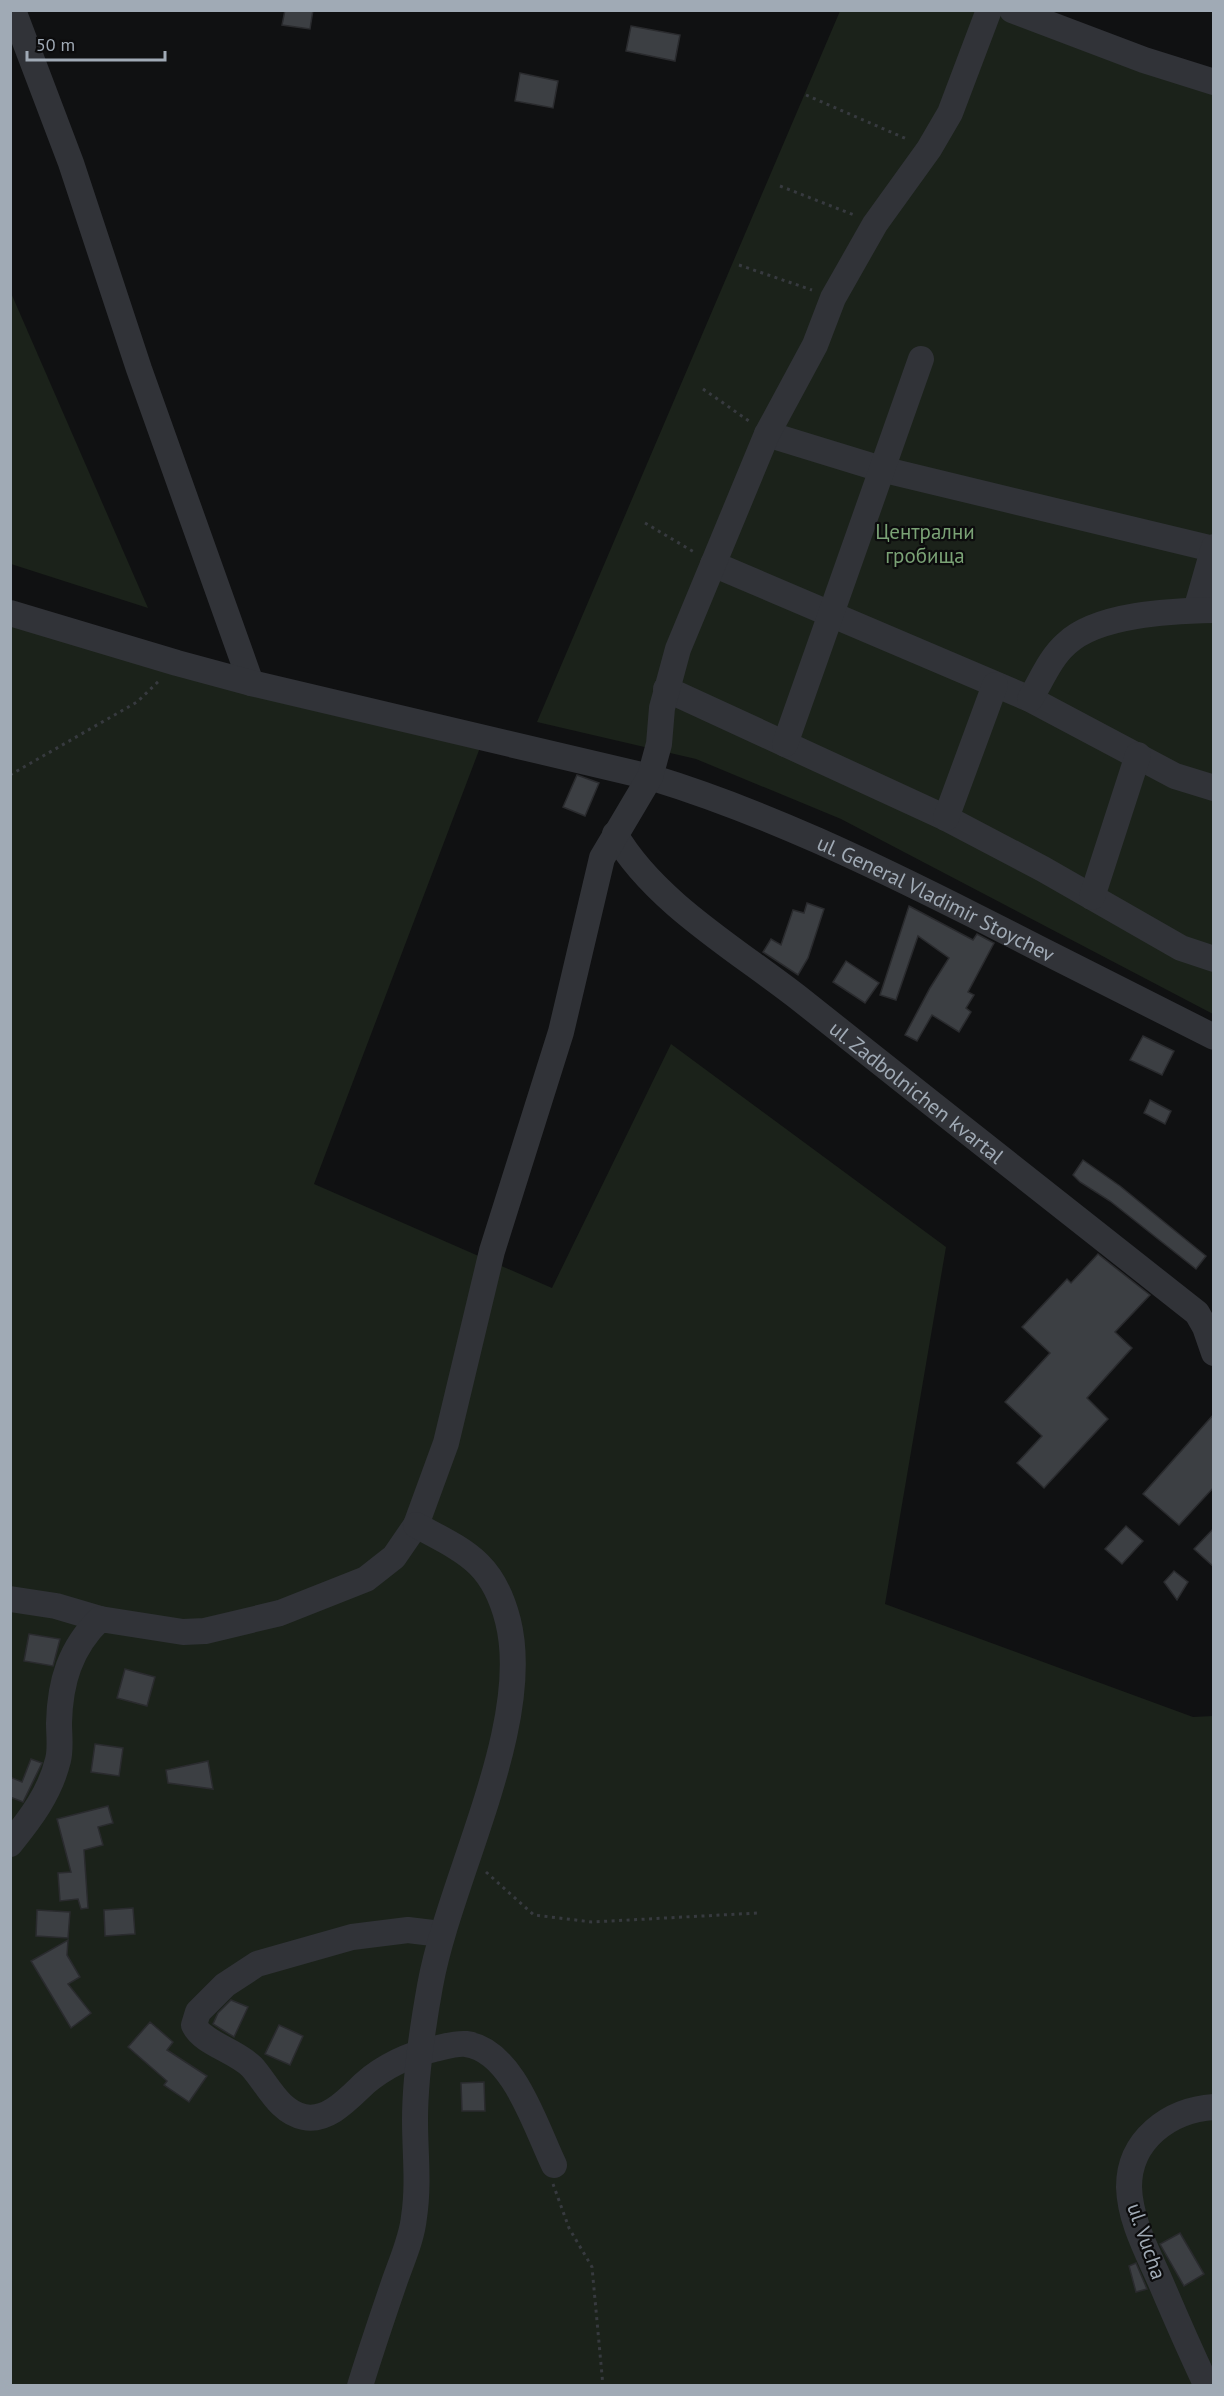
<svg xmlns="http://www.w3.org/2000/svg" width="1224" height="2396" viewBox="0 0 1224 2396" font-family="'PT Sans',sans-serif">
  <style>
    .green { fill: #1b221a }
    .building { fill: #3c3f43; stroke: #2a2b2e; stroke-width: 1.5 }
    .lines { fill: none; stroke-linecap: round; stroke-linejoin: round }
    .path { stroke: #373a3f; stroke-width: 3; stroke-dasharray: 3 4.5; stroke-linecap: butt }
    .minor { stroke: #313338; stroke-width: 26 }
    .labels { text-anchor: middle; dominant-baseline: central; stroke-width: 4.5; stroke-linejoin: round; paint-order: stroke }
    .park-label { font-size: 21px; fill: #7aa275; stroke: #0c0c0d }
    .street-label { font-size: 21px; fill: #a0aab5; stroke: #0c0c0d }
  </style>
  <rect width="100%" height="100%" fill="#101112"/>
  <g class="green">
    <polygon points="840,11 1036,11 1213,73 1213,1014 841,819 696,759 537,722"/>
    <polygon points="10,293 11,293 148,608 11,564"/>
    <polygon points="10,611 481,745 314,1184 552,1288 671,1044 946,1247 885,1604 1193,1717 1213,1716 1213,2385 11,2385"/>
  </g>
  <g class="building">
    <polygon points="285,10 313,10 310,29 282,25"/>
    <polygon points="631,26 680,35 675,61 626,51"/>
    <polygon points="520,73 558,81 553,108 515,101"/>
    <polygon points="577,775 599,783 585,816 563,807"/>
    <polygon points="807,903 824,909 808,958 798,975 763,952 771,939 781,945 793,910 804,913"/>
    <polygon points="909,906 973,940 977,934 994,943 968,992 974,995 966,1008 971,1012 959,1032 932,1015 917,1041 905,1035 930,988 949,958 918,936 896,1000 880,995"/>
    <polygon points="846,961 879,983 865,1003 833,982"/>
    <polygon points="1143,1036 1174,1051 1162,1075 1130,1060"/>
    <polygon points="1150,1100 1171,1111 1165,1124 1144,1113"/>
    <polygon points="1083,1160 1120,1186 1206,1256 1196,1269 1110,1201 1080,1182 1073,1175"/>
    <polygon points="1098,1254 1150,1295 1115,1332 1132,1348 1087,1398 1108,1419 1044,1488 1017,1463 1042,1436 1005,1402 1050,1353 1022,1327 1067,1279 1071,1283"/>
    <polygon points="1214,1414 1214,1487 1179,1525 1143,1494"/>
    <polygon points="1126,1526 1143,1541 1122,1564 1105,1549"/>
    <polygon points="1214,1528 1214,1567 1194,1549"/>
    <polygon points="1174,1571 1188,1582 1177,1600 1164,1582"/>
    <polygon points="29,1634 60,1639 53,1666 24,1661"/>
    <polygon points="125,1669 155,1677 147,1706 117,1698"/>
    <polygon points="95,1744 123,1748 119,1776 91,1772"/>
    <polygon points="31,1759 42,1763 23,1802 10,1797 10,1777 22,1782"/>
    <polygon points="208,1761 213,1789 168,1783 166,1770"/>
    <polygon points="108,1806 113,1823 98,1827 103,1845 84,1850 88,1908 81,1909 78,1899 60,1901 58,1873 71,1872 57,1819"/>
    <polygon points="133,1908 135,1934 105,1936 104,1910"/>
    <polygon points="37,1910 70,1912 68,1938 36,1936"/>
    <polygon points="68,1940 67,1955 80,1977 68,1984 91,2013 71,2028 31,1961"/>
    <polygon points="231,2000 248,2007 234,2037 213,2024 218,2013"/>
    <polygon points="150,2022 173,2042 167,2050 207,2076 189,2102 164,2085 167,2081 128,2047"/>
    <polygon points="279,2025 303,2036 290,2065 265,2054"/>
    <polygon points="484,2082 485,2111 462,2111 461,2083"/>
    <polygon points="1180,2233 1204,2274 1184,2286 1160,2244"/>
    <polygon points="1136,2263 1147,2289 1136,2292 1129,2266"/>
  </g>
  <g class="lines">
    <g class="path">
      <polyline points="806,95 909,140"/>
      <polyline points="780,186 854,215"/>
      <polyline points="739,265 812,290"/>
      <polyline points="703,389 749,421"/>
      <polyline points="645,523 694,552"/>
      <polyline points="10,775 137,702 161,679"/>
      <polyline points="486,1872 534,1915 592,1922 758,1913"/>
      <polyline points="553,2184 569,2228 592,2267 603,2386"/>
    </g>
    <g class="minor">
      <polyline points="13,10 71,163 139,369 251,683"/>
      <polyline points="1012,10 1144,60 1214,82"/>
      <polyline points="767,434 881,469 1213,549"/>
      <polyline points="713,564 1030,699 1175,776 1214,788"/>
      <polyline points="1196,610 1214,547"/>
      <path id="s1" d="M 10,613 L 177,663 L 251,683 L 650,777 C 765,812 872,864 979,918 C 1057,958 1135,997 1214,1037"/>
      <polyline points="666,689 946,818 1043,869 1181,948 1214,959"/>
      <path d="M 1030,699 C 1041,681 1050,658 1066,644 C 1097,614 1171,611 1214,610"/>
      <polyline points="785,744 921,359"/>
      <polyline points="946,818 995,685"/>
      <path id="s2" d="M 615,834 C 654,902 739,951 800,999 C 932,1104 1065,1209 1197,1313 L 1205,1327 L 1214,1353"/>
      <polyline points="1092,897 1138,755"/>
      <polyline points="10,1599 56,1606 100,1619"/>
      <path d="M 10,1844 C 31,1818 50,1793 58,1760 C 61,1749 59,1735 59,1723 C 60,1682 70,1648 100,1619 L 183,1632 L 205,1631 L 280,1613 L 366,1579 L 394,1557 L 416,1525 L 446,1443 L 492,1251 L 561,1032 L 602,858 L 650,777 L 659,744 L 662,708 L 678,649 L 767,434 L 815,345 L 833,298 L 875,224 L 929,149 L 950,113 L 989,10"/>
      <path d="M 441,1934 L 408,1930 L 352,1937 L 257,1964 L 225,1985 L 198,2012 L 194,2025 C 202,2043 237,2051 252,2067 C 268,2085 279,2112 304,2117 C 328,2122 349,2098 365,2083 C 386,2065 408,2055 434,2049 C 444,2047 455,2043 466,2044 C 513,2050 536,2128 554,2165"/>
      <path d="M 1204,2380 C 1189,2348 1175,2316 1161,2283 C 1148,2253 1130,2221 1129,2187 C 1129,2140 1169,2110 1214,2107"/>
      <path d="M 360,2386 C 371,2350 383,2315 395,2280 C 402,2260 412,2238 414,2217 C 419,2184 415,2153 415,2120 C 415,2081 423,2025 430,1986 C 449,1879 534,1725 508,1621 C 493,1562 466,1552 416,1525"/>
    </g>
  </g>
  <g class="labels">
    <g class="park-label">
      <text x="925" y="531">Централни<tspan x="925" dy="24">гробища</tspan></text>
    </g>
    <g class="street-label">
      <text stroke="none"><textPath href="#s1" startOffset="972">ul. General Vladimir Stoychev</textPath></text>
      <text stroke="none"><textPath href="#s2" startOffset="399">ul. Zadbolnichen kvartal</textPath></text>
      <text transform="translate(1147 2241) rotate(71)">ul. Vucha</text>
    </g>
  </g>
  <rect width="1224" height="2396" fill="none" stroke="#a0aab5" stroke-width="24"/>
  <path d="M27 51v9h138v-9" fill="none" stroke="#a0aab5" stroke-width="3"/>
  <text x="36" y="51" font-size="18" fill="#a0aab5" stroke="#0c0c0d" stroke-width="4.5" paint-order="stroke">50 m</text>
</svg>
